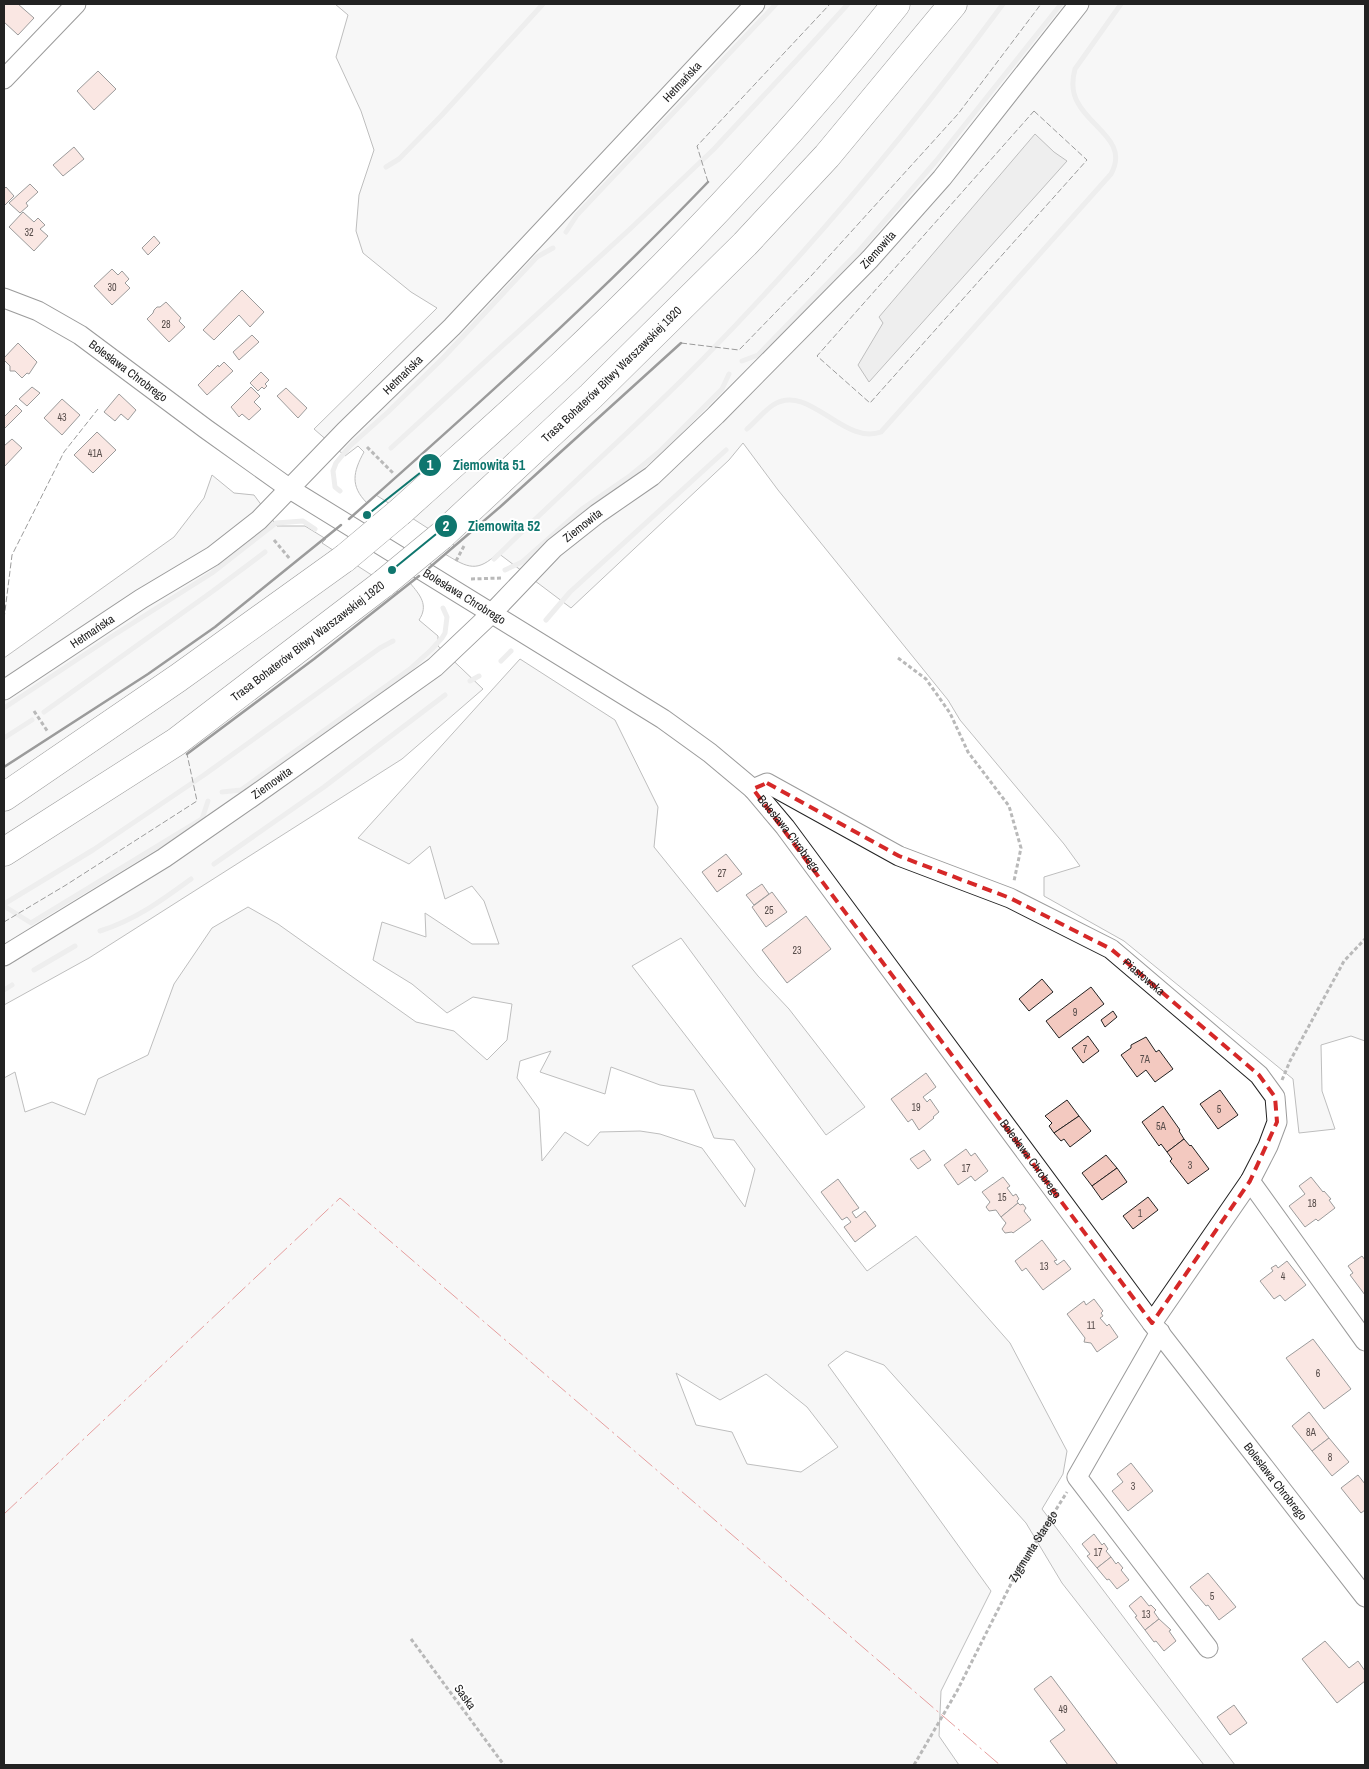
<svg xmlns="http://www.w3.org/2000/svg" width="1369" height="1769" viewBox="0 0 1369 1769" font-family="'Archivo Narrow',sans-serif">
  <style>
    .green { fill: #eee; stroke: #6f6f6f; fill-rule: evenodd }
    .water { fill: #d9d9d9; stroke: #6f6f6f }
    .lines { fill: none; stroke-linecap: round; stroke-linejoin: round }
    .stream { stroke: #d9d9d9; stroke-width: 5 }
    .building { fill: #f3c9c0; stroke: #222 }
    .minor-casing { stroke: #222; stroke-width: 21 }
    .highway-casing { stroke: #222; stroke-width: 29 }
    .path { stroke: #646464; stroke-width: 3; stroke-dasharray: 4 2.5; stroke-linecap: butt }
    .minor { stroke: #fff; stroke-width: 19 }
    .highway { stroke: #fff; stroke-width: 28 }
    .highway-bridge-casing { stroke: #222; stroke-width: 29; stroke-linecap: butt }
    .highway-bridge { stroke: #fff; stroke-width: 28 }
    .fence { stroke: #222; stroke-width: 1; stroke-dasharray: 6 2.5; stroke-linecap: butt }
    .wall { stroke: #222; stroke-width: 2.5 }
    .power { stroke: #c62828; stroke-width: 1; stroke-dasharray: 18 4 2.5 4; stroke-linecap: butt }
    .marked { fill: none; stroke: #d62828; stroke-width: 4; stroke-dasharray: 10 6; stroke-linejoin: round }
    .labels { text-anchor: middle; dominant-baseline: central; stroke-width: 4; stroke-linejoin: round; paint-order: stroke }
    .number-label { font-size: 10px; fill: #564c4a }
    .street-label { font-size: 12px; fill: #222; stroke: #fff }
    .leader { fill: none; stroke: #0f766e; stroke-width: 2 }
    .callout-dot { fill: #0f766e; stroke: #fff; stroke-width: 2 }
    .mark-label { font-size: 15px; text-anchor: middle; font-weight: bold; fill: #fff }
    .callout-label { font-size: 14px; text-anchor: middle; font-weight: bold; fill: #0f766e; stroke: #fff; stroke-width: 4; stroke-linejoin: round; paint-order: stroke }
  </style>
  <rect width="100%" height="100%" fill="#fff"/>
  <g class="green">
    <path d="M 335,4 L 1365,4 L 1365,1041 L 1351,1036 L 1321,1045 L 1322,1091 L 1335,1129 L 1299,1133 L 1293,1079 L 1124,941 L 1044,896 L 1044,877 L 1080,866 L 1064,844 L 960,720 L 948,700 L 778,490 L 743,443 L 729,460 L 571,608 L 498,553 C 477,573 468,568 445,554 L 454,545 L 376,495 L 367,503 C 350,486 353,472 364,452 L 358,446 L 345,456 L 314,429 L 437,308 L 411,292 L 363,253 L 356,231 L 359,195 L 374,150 L 361,111 L 336,57 L 348,15 Z"/>
    <path d="M 212,475 L 234,493 L 254,495 L 277,526 L 305,526 L 326,539 L 322,543 L 398,592 L 410,583 C 420,595 429,605 419,620 L 438,636 L 438,646 L 483,689 L 402,759 L 89,958 L 4,1005 L 4,658 L 174,537 L 204,498 Z"/>
    <path d="M 520,659 L 615,720 L 658,807 L 654,847 L 758,976 L 789,1009 L 865,1107 L 826,1135 L 681,938 L 632,966 L 867,1271 L 916,1236 L 1010,1343 L 1067,1451 L 1063,1474 L 1042,1509 L 1235,1765 L 1204,1765 L 1062,1583 L 1026,1523 L 884,1365 L 846,1351 L 828,1365 L 991,1591 L 941,1691 L 939,1736 L 959,1765 L 4,1765 L 4,1078 L 15,1072 L 25,1112 L 52,1102 L 85,1115 L 98,1079 L 148,1055 L 174,984 L 212,928 L 248,907 L 278,924 L 416,1022 L 454,1031 L 487,1060 L 507,1040 L 512,1004 L 473,997 L 447,1013 L 412,984 L 373,960 L 382,922 L 426,937 L 425,913 L 472,944 L 499,944 L 484,901 L 472,886 L 445,899 L 430,846 L 409,864 L 358,838 ZM 551,1051 L 540,1072 L 605,1094 L 611,1067 L 660,1085 L 694,1090 L 714,1138 L 734,1140 L 755,1169 L 745,1207 L 702,1148 L 660,1134 L 640,1131 L 600,1132 L 588,1146 L 565,1132 L 542,1161 L 539,1109 L 517,1078 L 520,1061 ZM 676,1373 L 720,1400 L 766,1374 L 807,1407 L 838,1447 L 801,1472 L 747,1464 L 732,1432 L 696,1425 Z"/>
  </g>
  <polygon class="water" points="1035,134 1054,152 1067,161 869,382 858,365 883,323 879,317"/>
  <g class="lines">
    <g class="stream">
      <polyline points="386,167 399,159 441,116 543,4"/>
      <polyline points="566,232 577,215 776,4"/>
      <polyline points="742,361 758,355 858,252 936,161 1061,4"/>
      <path d="M 747,429 C 756,421 764,411 773,405 C 809,382 843,446 881,432 L 1111,174 C 1129,142 1091,128 1078,103 C 1072,93 1072,80 1075,69 L 1121,4"/>
      <polyline points="391,448 630,229 714,149 807,49 848,4"/>
      <polyline points="340,491 335,487 333,471 336,463 350,446 388,412 443,358 537,257 553,248"/>
      <path d="M 494,559 C 563,491 635,428 702,360 C 811,249 911,129 1003,4"/>
      <polyline points="505,570 522,562 582,509 631,475 659,452 722,389 729,374"/>
      <polyline points="546,620 570,592 726,450"/>
      <polyline points="501,661 511,651"/>
      <polyline points="470,681 479,676"/>
      <polyline points="4,708 114,635 212,573 276,523 303,521 315,529"/>
      <polyline points="44,712 213,591 265,552"/>
      <polyline points="4,738 32,720"/>
      <polyline points="222,792 241,790 410,669 431,650 442,638 445,633 447,617 443,608"/>
      <polyline points="214,864 324,787 445,695"/>
      <polyline points="4,904 93,850 204,775 380,648 393,641"/>
      <polyline points="4,906 31,923 202,819 208,801"/>
      <path d="M 100,931 C 135,920 161,901 191,879"/>
      <polyline points="34,970 75,946"/>
      <polyline points="4,990 12,985"/>
    </g>
  </g>
  <g class="building">
    <polygon points="4,4 18,4 34,18 18,35 4,22"/>
    <polygon points="98,71 116,89 94,110 77,91"/>
    <polygon points="74,147 84,159 63,176 53,165"/>
    <polygon points="30,184 38,192 26,203 28,206 20,213 9,203"/>
    <polygon points="6,187 14,196 4,206 4,189"/>
    <polygon points="23,212 34,222 38,218 45,225 40,229 48,236 34,251 9,227"/>
    <polygon points="154,236 160,243 148,255 142,248"/>
    <polygon points="112,269 118,275 122,271 129,279 125,283 130,288 112,305 94,286"/>
    <polygon points="242,290 264,312 250,327 239,315 214,340 203,330"/>
    <polygon points="166,302 181,318 179,321 185,327 169,342 147,319 153,313 154,310 157,307 160,307"/>
    <polygon points="252,335 259,342 239,360 233,352"/>
    <polygon points="18,343 37,362 29,374 27,373 22,378 15,371 10,371 10,366 4,360 4,358"/>
    <polygon points="224,362 233,371 207,395 198,385 218,365 219,367"/>
    <polygon points="261,372 269,380 265,384 267,386 264,389 262,387 258,391 250,383"/>
    <polygon points="32,387 40,393 27,406 19,399"/>
    <polygon points="251,387 260,396 254,402 261,409 249,420 242,414 239,417 231,407"/>
    <polygon points="286,388 307,408 298,418 277,396"/>
    <polygon points="119,394 136,410 128,420 121,414 115,421 104,412"/>
    <polygon points="62,399 80,415 62,435 44,418"/>
    <polygon points="16,405 22,411 4,429 4,417"/>
    <polygon points="97,432 116,450 93,473 74,455"/>
    <polygon points="12,439 22,448 4,467 4,446"/>
    <polygon points="726,854 742,874 717,892 702,872"/>
    <polygon points="762,884 769,894 754,905 746,895"/>
    <polygon points="772,892 787,912 766,927 752,907"/>
    <polygon points="806,916 831,949 787,983 762,950"/>
    <polygon points="1042,979 1053,992 1029,1011 1019,999"/>
    <polygon points="1091,987 1104,1004 1059,1038 1046,1021"/>
    <polygon points="1113,1011 1117,1017 1105,1027 1101,1020"/>
    <polygon points="1088,1036 1099,1051 1083,1063 1072,1048"/>
    <polygon points="1146,1037 1156,1052 1159,1050 1173,1069 1155,1082 1146,1070 1137,1077 1121,1055 1131,1048 1131,1045"/>
    <polygon points="926,1073 936,1087 923,1097 927,1102 930,1099 939,1112 933,1117 934,1118 919,1130 912,1119 908,1122 891,1099"/>
    <polygon points="1220,1090 1238,1115 1218,1129 1200,1104"/>
    <polygon points="1067,1100 1079,1116 1054,1133 1049,1126 1052,1123 1045,1116"/>
    <polygon points="1163,1106 1180,1130 1179,1131 1184,1139 1167,1152 1161,1144 1159,1146 1142,1122"/>
    <polygon points="1079,1116 1091,1131 1070,1147 1064,1139 1061,1141 1054,1133"/>
    <polygon points="1184,1139 1190,1146 1191,1145 1209,1169 1188,1184 1170,1161 1172,1159 1167,1152"/>
    <polygon points="966,1149 971,1156 975,1153 988,1171 975,1181 971,1176 958,1185 944,1165"/>
    <polygon points="924,1150 931,1160 918,1169 910,1159"/>
    <polygon points="1106,1155 1117,1168 1092,1186 1082,1173"/>
    <polygon points="1117,1168 1127,1182 1102,1200 1092,1186"/>
    <polygon points="1003,1177 1010,1186 1007,1188 1013,1196 1016,1194 1019,1199 1017,1201 1018,1203 1001,1217 996,1210 989,1211 986,1207 990,1202 982,1192"/>
    <polygon points="1311,1177 1323,1192 1324,1191 1331,1199 1329,1200 1335,1208 1318,1221 1316,1219 1305,1227 1289,1206 1305,1194 1299,1186"/>
    <polygon points="838,1179 859,1208 852,1212 856,1218 865,1211 876,1226 855,1242 844,1227 851,1222 847,1217 842,1220 821,1192"/>
    <polygon points="1148,1197 1158,1210 1133,1229 1123,1216"/>
    <polygon points="1018,1203 1020,1205 1023,1204 1026,1208 1024,1211 1031,1220 1013,1233 1012,1232 1005,1233 1002,1229 1006,1223 1001,1217"/>
    <polygon points="1042,1240 1057,1260 1054,1261 1057,1265 1064,1260 1071,1269 1043,1290 1026,1268 1022,1271 1015,1261"/>
    <polygon points="1362,1256 1365,1260 1365,1295 1350,1275 1353,1273 1348,1266"/>
    <polygon points="1287,1261 1306,1285 1285,1301 1280,1295 1274,1299 1260,1281 1273,1271 1271,1268 1276,1265 1278,1268"/>
    <polygon points="1094,1299 1103,1311 1101,1313 1103,1316 1100,1318 1107,1326 1109,1324 1118,1337 1097,1352 1091,1343 1084,1342 1085,1338 1067,1314 1084,1301 1086,1305"/>
    <polygon points="1313,1339 1351,1389 1324,1409 1286,1358"/>
    <polygon points="1309,1412 1329,1438 1312,1451 1292,1426"/>
    <polygon points="1329,1438 1349,1462 1332,1476 1312,1451"/>
    <polygon points="1131,1463 1153,1491 1128,1511 1112,1491 1123,1482 1117,1474"/>
    <polygon points="1358,1475 1365,1484 1365,1510 1361,1513 1341,1488"/>
    <polygon points="1094,1534 1102,1545 1104,1543 1108,1549 1106,1551 1111,1557 1097,1568 1087,1556 1090,1554 1082,1544"/>
    <polygon points="1111,1557 1116,1564 1118,1562 1123,1568 1121,1570 1129,1580 1117,1589 1109,1579 1107,1580 1097,1568"/>
    <polygon points="1208,1573 1236,1607 1219,1620 1208,1605 1206,1606 1190,1587"/>
    <polygon points="1141,1596 1149,1606 1151,1605 1156,1610 1154,1612 1159,1619 1145,1630 1135,1617 1137,1616 1129,1606"/>
    <polygon points="1159,1619 1171,1630 1169,1631 1176,1641 1164,1651 1156,1641 1154,1642 1145,1630"/>
    <polygon points="1325,1641 1349,1668 1358,1661 1365,1671 1365,1681 1337,1703 1302,1659"/>
    <polygon points="1051,1676 1118,1765 1068,1765 1050,1741 1065,1730 1034,1689"/>
    <polygon points="1234,1705 1247,1723 1230,1735 1217,1717"/>
  </g>
  <g class="lines">
    <defs>
      <g id="minor">
        <polyline points="4,79 76,4"/>
        <path id="s2" d="M 4,298 L 38,311 L 80,335 L 206,429 L 290,489 L 663,719 L 710,753 L 753,789 L 785,827 L 1152,1323 L 1365,1597"/>
        <path id="s3" d="M 4,690 L 141,599 L 213,556 L 259,520 L 345,431 L 452,327 L 755,4"/>
        <path id="s4" d="M 753,789 L 767,783 L 899,856 L 1010,898 L 1111,949 L 1259,1075 L 1275,1097 L 1277,1122 L 1268,1146 L 1250,1181 L 1152,1323"/>
        <path id="s5" d="M 4,956 L 164,858 L 252,797 L 435,667 L 492,613 L 554,548 L 597,514 L 652,476 L 716,415 L 870,259 L 942,178 L 1079,4"/>
        <polyline points="1250,1181 1365,1341"/>
        <polyline points="1160,1332 1077,1477 1208,1648"/>
      </g>
      <g id="highway">
        <path d="M 401,511 C 455,462 510,414 563,364 C 682,252 795,132 896,4"/>
        <path id="s6" d="M 441,536 L 591,396 L 745,244 L 827,156 L 953,4"/>
        <polyline points="4,797 178,678 345,558"/>
        <path id="s7" d="M 4,852 L 176,742 L 384,583"/>
      </g>
    </defs>
    <use href="#minor" class="minor-casing"/>
    <use href="#highway" class="highway-casing"/>
    <g class="path">
      <polyline points="367,447 394,474"/>
      <polyline points="274,540 290,559"/>
      <polyline points="456,561 464,546"/>
      <polyline points="471,579 502,578"/>
      <polyline points="898,658 926,679 950,713 968,752 1009,806 1021,848 1014,881"/>
      <polyline points="34,711 48,732"/>
      <polyline points="1282,1080 1290,1061 1344,961 1365,939"/>
      <polyline points="411,1639 504,1765"/>
      <path id="s1" d="M 914,1765 L 957,1691 L 1017,1572 L 1067,1492"/>
    </g>
    <use href="#minor" class="minor"/>
    <use href="#highway" class="highway"/>
    <defs>
      <g id="highway-bridge">
        <polyline points="345,558 401,511"/>
        <polyline points="384,583 441,536"/>
      </g>
    </defs>
    <use href="#highway-bridge" class="highway-bridge-casing"/>
    <use href="#highway-bridge" class="highway-bridge"/>
    <g class="fence">
      <polygon points="1034,111 1087,160 870,403 817,356"/>
      <polyline points="708,182 697,146 830,4"/>
      <polyline points="681,343 739,350 811,276 958,114 1041,4"/>
      <polyline points="4,619 12,555 64,452 98,409"/>
      <polyline points="4,922 66,885 197,801 187,754"/>
    </g>
    <g class="wall">
      <path d="M 349,519 C 472,410 594,301 708,182"/>
      <polyline points="429,568 500,507 681,343"/>
      <polyline points="187,754 314,659 419,576"/>
      <polyline points="4,767 148,674 215,627 341,525"/>
    </g>
    <polyline class="power" points="4,1514 340,1198 1000,1765"/>
  </g>
  <path d="M0 0H1369V1769H0ZM 767,783 L 899,856 L 1010,898 L 1111,949 L 1259,1075 L 1275,1097 L 1277,1122 L 1250,1181 L 1152,1323 L 753,789 Z" fill="#fff" fill-opacity=".55" fill-rule="evenodd"/>
  <path class="marked" d="M 767,783 L 899,856 L 1010,898 L 1111,949 L 1259,1075 L 1275,1097 L 1277,1122 L 1250,1181 L 1152,1323 L 753,789 Z"/>
  <g class="labels">
    <g class="number-label">
      <text x="29" y="232">32</text>
      <text x="112" y="287">30</text>
      <text x="166" y="324">28</text>
      <text x="62" y="417">43</text>
      <text x="95" y="453">41A</text>
      <text x="722" y="873">27</text>
      <text x="769" y="910">25</text>
      <text x="797" y="950">23</text>
      <text x="1075" y="1012">9</text>
      <text x="1085" y="1049">7</text>
      <text x="1145" y="1059">7A</text>
      <text x="916" y="1107">19</text>
      <text x="1219" y="1109">5</text>
      <text x="1161" y="1126">5A</text>
      <text x="1190" y="1165">3</text>
      <text x="966" y="1168">17</text>
      <text x="1002" y="1197">15</text>
      <text x="1312" y="1203">18</text>
      <text x="1140" y="1213">1</text>
      <text x="1044" y="1266">13</text>
      <text x="1283" y="1276">4</text>
      <text x="1091" y="1325">11</text>
      <text x="1318" y="1373">6</text>
      <text x="1311" y="1432">8A</text>
      <text x="1330" y="1457">8</text>
      <text x="1133" y="1486">3</text>
      <text x="1098" y="1552">17</text>
      <text x="1212" y="1596">5</text>
      <text x="1146" y="1614">13</text>
      <text x="1063" y="1709">49</text>
    </g>
    <g class="street-label">
      <text stroke="none"><textPath href="#s3" startOffset="916">Hetmańska</textPath></text>
      <text stroke="none"><textPath href="#s5" startOffset="1129">Ziemowita</textPath></text>
      <text stroke="none"><textPath href="#s2" startOffset="145">Bolesława Chrobrego</textPath></text>
      <text stroke="none"><textPath href="#s3" startOffset="511">Hetmańska</textPath></text>
      <text stroke="none"><textPath href="#s6" startOffset="235">Trasa Bohaterów Bitwy Warszawskiej 1920</textPath></text>
      <text stroke="none"><textPath href="#s5" startOffset="724">Ziemowita</textPath></text>
      <text stroke="none"><textPath href="#s2" startOffset="550">Bolesława Chrobrego</textPath></text>
      <text stroke="none"><textPath href="#s3" startOffset="106">Hetmańska</textPath></text>
      <text stroke="none"><textPath href="#s7" startOffset="370">Trasa Bohaterów Bitwy Warszawskiej 1920</textPath></text>
      <text stroke="none"><textPath href="#s5" startOffset="319">Ziemowita</textPath></text>
      <text stroke="none"><textPath href="#s2" startOffset="955">Bolesława Chrobrego</textPath></text>
      <text stroke="none"><textPath href="#s4" startOffset="441">Piastowska</textPath></text>
      <text stroke="none"><textPath href="#s2" startOffset="1360">Bolesława Chrobrego</textPath></text>
      <text stroke="none"><textPath href="#s2" startOffset="1765">Bolesława Chrobrego</textPath></text>
      <text stroke="none"><textPath href="#s1" startOffset="249">Zygmunta Starego</textPath></text>
      <text transform="translate(465 1697) rotate(54)">Saska</text>
    </g>
  </g>
  <path class="leader" d="M367 515L430 465M392 570L446 526"/>
  <g class="callout-dot">
    <circle cx="367" cy="515" r="5"/>
    <circle cx="392" cy="570" r="5"/>
    <circle cx="430" cy="465" r="12"/>
    <circle cx="446" cy="526" r="12"/>
  </g>
  <g class="mark-label">
    <text x="430" y="470">1</text>
    <text x="446" y="531">2</text>
  </g>
  <g class="callout-label">
    <text x="489" y="470">Ziemowita 51</text>
    <text x="504" y="531">Ziemowita 52</text>
  </g>
  <rect width="1369" height="1769" fill="none" stroke="#222222" stroke-width="10"/>
</svg>
